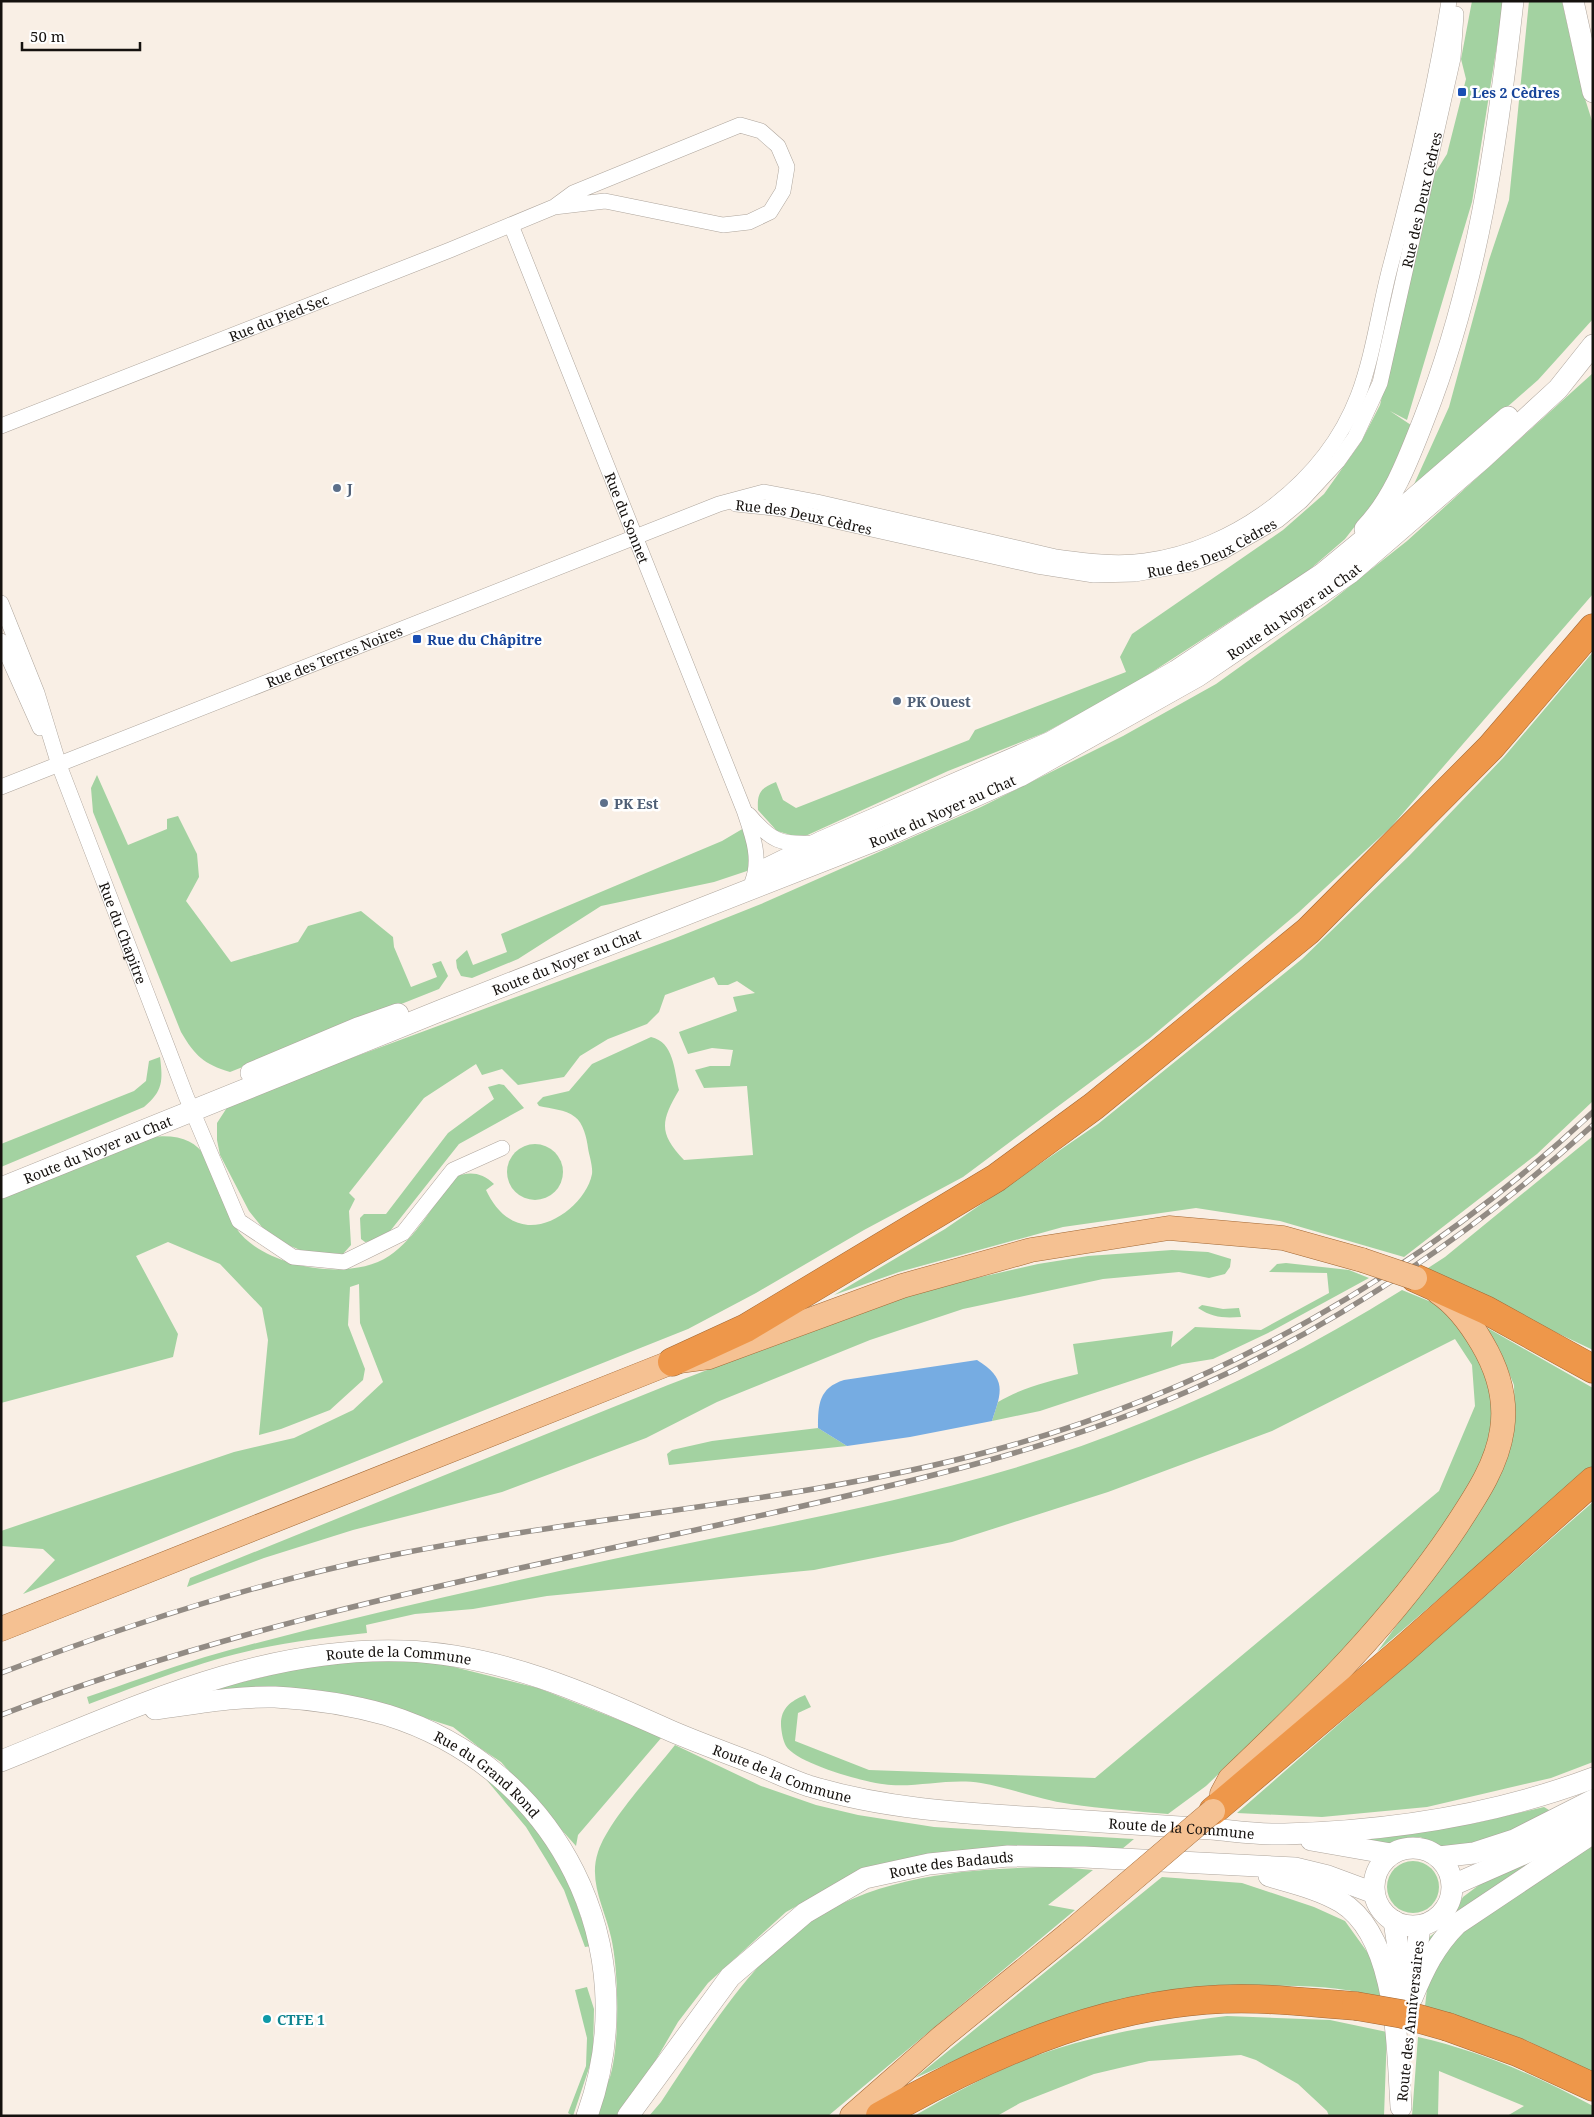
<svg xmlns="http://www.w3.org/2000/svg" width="1594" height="2117" viewBox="0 0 1594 2117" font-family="'Noto Serif',serif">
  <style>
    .green { fill: #a3d2a1 }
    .water { fill: #76ace2 }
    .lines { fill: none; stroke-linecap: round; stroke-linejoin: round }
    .street-casing { stroke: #aea59c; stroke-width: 16 }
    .secondary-casing { stroke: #aea59c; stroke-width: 22 }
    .primary-casing { stroke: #a26835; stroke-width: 25 }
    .highway-casing { stroke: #a26835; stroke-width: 29 }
    .street { stroke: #fff; stroke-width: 15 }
    .secondary { stroke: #fff; stroke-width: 21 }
    .primary { stroke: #f5c192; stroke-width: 24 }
    .highway { stroke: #ee974a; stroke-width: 28 }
    .rail-casing { stroke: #928b84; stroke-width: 5.5 }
    .rail { stroke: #fff; stroke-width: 4; stroke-dasharray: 11; stroke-linecap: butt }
    .primary-bridge-casing { stroke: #a26835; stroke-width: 25; stroke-linecap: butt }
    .highway-bridge-casing { stroke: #a26835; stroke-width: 29; stroke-linecap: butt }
    .primary-bridge { stroke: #f5c192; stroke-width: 24 }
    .highway-bridge { stroke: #ee974a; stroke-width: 28 }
    .transit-dot { fill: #1a4fb4; stroke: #fff; stroke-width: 2 }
    .service-dot { fill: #5c6f8a; stroke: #fff; stroke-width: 2 }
    .culture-dot { fill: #0f9aa8; stroke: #fff; stroke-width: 2 }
    .labels { text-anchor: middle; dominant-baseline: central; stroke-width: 5; stroke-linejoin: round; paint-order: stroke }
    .transit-label { font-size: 14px; font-weight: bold; fill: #164399; stroke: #fff; text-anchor: start }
    .street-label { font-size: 14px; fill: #15110e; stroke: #fff }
    .service-label { font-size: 14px; font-weight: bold; fill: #4e5e75; stroke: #fff; text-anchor: start }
    .culture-label { font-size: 14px; font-weight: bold; fill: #0d838f; stroke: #fff; text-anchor: start }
  </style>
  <rect width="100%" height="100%" fill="#f9efe5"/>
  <g class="green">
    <path d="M 1472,1 L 1504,1 L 1472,202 L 1407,420 L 1390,411 L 1411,425 L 1383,490 L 1345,539 L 1308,571 L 1129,687 L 1044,733 L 948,771 L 801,838 L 777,831 L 758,810 C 757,794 760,788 776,782 L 783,800 L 796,808 L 969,740 L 975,730 L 1126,672 L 1120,657 L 1132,634 L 1283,530 L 1324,494 L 1361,442 L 1380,405 L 1432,178 L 1447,154 L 1466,79 L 1461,59 Z"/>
    <polygon points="1529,1 1562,1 1581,86 1593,124 1593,319 1538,380 1411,491 1449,407 1489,260 1509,200"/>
    <path d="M 1593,373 L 1593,594 L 1391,827 L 1299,912 L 1150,1038 L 963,1177 L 864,1230 L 756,1293 L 688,1329 L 23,1594 L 55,1560 L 43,1549 L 1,1546 L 1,1531 L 234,1452 L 294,1438 L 353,1410 L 383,1382 L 360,1323 L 359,1284 L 350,1287 L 348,1325 L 365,1369 L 363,1380 L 330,1410 L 281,1429 L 259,1435 L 268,1340 L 262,1308 L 220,1264 L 168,1242 L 136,1256 L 178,1334 L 173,1357 L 1,1403 L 1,1196 L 150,1137 C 206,1131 209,1162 227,1206 C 230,1213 232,1222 236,1228 C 262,1267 349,1283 389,1256 C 416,1238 434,1204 454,1177 C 469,1171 482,1172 494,1184 L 486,1190 C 494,1207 507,1223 528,1225 C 555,1227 587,1200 592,1174 C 593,1166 589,1155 588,1148 C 587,1139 583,1122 575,1117 C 565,1109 551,1109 539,1106 L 537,1103 L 543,1097 L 569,1091 L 592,1064 L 651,1037 C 674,1042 674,1070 679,1090 C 661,1121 658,1133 684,1160 L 753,1155 L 747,1086 L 704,1088 L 695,1070 L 710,1066 L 730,1066 L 733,1050 L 712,1048 L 688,1054 L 680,1035 L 679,1032 L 737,1011 L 733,997 L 755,993 L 737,981 L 728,985 L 718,985 L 714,977 L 665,995 L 659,1012 L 647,1024 L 608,1039 L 580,1056 L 564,1077 L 518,1085 L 502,1069 L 482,1075 L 476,1064 L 424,1098 L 349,1193 L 355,1199 L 349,1211 L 351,1245 L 343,1254 L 305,1252 L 288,1245 L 266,1232 L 249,1211 L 220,1155 L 217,1140 L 217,1123 L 230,1103 L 673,939 L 761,904 L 981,807 L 1123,736 L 1216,684 L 1326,605 L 1407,541 Z"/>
    <polygon points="1593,652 1593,1101 1537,1154 1404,1257 1280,1221 1196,1208 1063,1227 899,1272 834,1295 945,1229 1098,1124 1302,959 1409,856 1504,757"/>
    <path d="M 97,775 L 128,845 L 167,829 L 167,819 L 178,816 L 197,854 L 199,877 L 186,901 L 231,962 L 298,942 L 308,926 L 361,911 L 393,937 L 394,947 L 411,987 L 437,977 L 432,964 L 441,961 L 448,976 L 439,989 L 230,1072 C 204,1064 195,1056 181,1032 L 93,812 L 91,788 Z"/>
    <polygon points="744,828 748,845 750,870 714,882 601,906 518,959 472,978 461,976 457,968 456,960 467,950 473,965 507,952 501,934 722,841"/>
    <path d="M 160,1057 C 163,1081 163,1091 144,1107 L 1,1167 L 1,1144 L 134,1091 L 146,1081 L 149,1061 Z"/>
    <polygon points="499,1084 504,1085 524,1108 459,1144 387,1235 376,1241 365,1242 361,1239 360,1218 364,1214 386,1214 448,1133 494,1099 488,1087"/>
    <polygon points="1593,1136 1593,1350 1425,1270 1445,1257"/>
    <circle cx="535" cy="1172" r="28"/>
    <polygon points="1172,1250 1208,1252 1231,1259 1230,1267 1225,1274 1209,1278 1179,1272 1103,1279 963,1309 870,1340 717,1402 646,1438 502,1492 353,1530 264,1558 187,1587 190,1578 668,1385 906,1294 1038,1264 1088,1256"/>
    <path d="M 1286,1263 L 1349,1270 L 1369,1278 L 1268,1333 L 1213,1359 L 1182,1364 L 1040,1411 L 992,1421 L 998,1402 C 1023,1387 1050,1381 1078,1374 L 1073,1344 L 1173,1331 L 1171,1347 L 1195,1327 L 1261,1330 L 1329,1293 L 1327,1273 L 1269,1272 L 1277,1264 Z"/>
    <path d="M 1402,1290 L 1441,1306 L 1476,1343 L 1496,1411 L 1492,1444 L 1438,1539 L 1403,1587 L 1308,1688 L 1206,1786 L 1168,1814 C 1135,1811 1102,1809 1070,1804 C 1040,1800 1011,1788 981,1783 C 951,1778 920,1787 891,1785 C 869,1784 797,1764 786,1746 C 783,1741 781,1730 781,1724 C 781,1708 791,1701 805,1695 L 811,1707 L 798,1713 L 795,1741 L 869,1770 L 1095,1778 L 1439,1491 L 1475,1406 L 1472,1365 L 1455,1339 L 1272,1431 L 1108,1492 L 952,1542 L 814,1570 L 547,1596 L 473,1609 L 415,1614 L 366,1625 L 367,1633 C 330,1637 294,1641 257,1649 C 202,1661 142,1684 89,1704 L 87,1697 C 126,1684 165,1669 205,1657 C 337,1620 471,1591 604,1561 C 740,1531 878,1509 1011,1469 C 1148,1428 1281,1366 1402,1290 Z"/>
    <path d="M 1202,1305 L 1223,1309 L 1239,1308 L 1241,1317 C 1224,1318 1213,1318 1198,1308 Z"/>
    <polygon points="1484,1326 1593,1388 1593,1466 1377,1652 1480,1512 1506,1461 1515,1425 1514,1385 1499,1349"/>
    <polygon points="818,1428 847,1446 669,1465 667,1454 672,1450 712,1441"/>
    <polygon points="1593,1502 1593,1762 1551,1778 1427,1807 1322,1817 1237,1813"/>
    <polygon points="382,1659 442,1664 538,1688 662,1737 578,1835 576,1846 501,1762 480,1748 453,1727 394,1708 210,1690 325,1662"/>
    <path d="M 675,1745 L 761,1786 L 816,1805 L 858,1815 L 934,1827 L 1134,1839 L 1122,1849 L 868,1867 L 786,1912 L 708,1983 L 678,2022 L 646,2077 L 618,2116 L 594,2116 C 599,2103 605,2090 610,2077 C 620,2045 619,1970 611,1937 C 605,1909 588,1882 598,1852 C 608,1821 653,1773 675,1745 Z"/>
    <polygon points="479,1771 531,1820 568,1880 591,1946 585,1947 564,1890 547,1861 526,1827"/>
    <polygon points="1544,1807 1549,1810 1548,1816 1486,1843 1445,1848 1420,1837 1383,1846 1352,1838 1476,1823"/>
    <polygon points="1565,1844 1425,1957 1426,1940 1449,1921 1463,1897 1479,1885"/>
    <polygon points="1593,1845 1593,2074 1528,2041 1425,2006 1428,1981 1441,1951 1468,1926"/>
    <circle cx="1413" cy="1887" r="26"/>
    <path d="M 1060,1867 L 1093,1870 L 1048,1905 L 1075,1910 L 828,2116 L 649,2116 L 661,2102 C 699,2045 748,1964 804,1925 C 879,1874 971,1868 1060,1867 Z"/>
    <path d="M 1162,1877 L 1242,1883 L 1314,1907 L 1345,1921 L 1378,1967 L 1382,1998 C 1310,1976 1207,1988 1133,2001 C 1116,2004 1097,2005 1081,2010 C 1024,2027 970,2054 915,2078 Z"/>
    <polygon points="587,1987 594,2009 593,2056 573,2116 568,2113 586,2066 587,2038 575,1990"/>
    <path d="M 1227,2016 L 1330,2020 L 1387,2032 L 1384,2116 L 1329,2116 L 1327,2111 L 1298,2084 L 1256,2060 L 1241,2055 L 1149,2061 L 1094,2074 L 1020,2103 L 997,2116 L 914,2116 C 959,2090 1009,2063 1059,2048 C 1114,2031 1170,2023 1227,2016 Z"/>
    <path d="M 1418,2037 C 1480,2051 1537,2076 1593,2106 L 1593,2116 L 1507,2116 L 1524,2106 L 1439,2071 L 1438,2116 L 1412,2116 Z"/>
  </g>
  <path class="water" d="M 977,1360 C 1007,1379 1002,1391 992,1421 L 910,1437 L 847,1446 L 818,1428 C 818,1404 819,1388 844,1380 Z"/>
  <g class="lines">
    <defs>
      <g id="street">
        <path id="s1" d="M 511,225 L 744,810 C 752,834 762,858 752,883"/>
        <path id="s2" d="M 1,426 L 450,250 L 554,207 L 573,193 L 740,125 L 761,131 L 778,146 L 787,167 L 783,191 L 770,212 L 749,222 L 723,225 L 605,201 L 554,207"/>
        <path id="s3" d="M 736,504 L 782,509 L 1037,566 L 1094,575 L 1135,574 L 1190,564 L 1222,552 L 1278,520 L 1301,501 L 1338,461 L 1355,437 L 1380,383 L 1453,58 L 1456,14"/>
        <path id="s4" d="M 1,603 L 37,693 L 59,765 L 147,994 L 186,1096 L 239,1221 L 293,1257 L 344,1262 L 403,1233 L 453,1170 L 502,1148"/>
        <polyline points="1,641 40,728"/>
        <path id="s5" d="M 1,787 L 719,504 L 764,492 L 817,502 L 1056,557 C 1086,561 1115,565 1145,561 C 1236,549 1325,482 1358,396 C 1374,354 1379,308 1391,264 C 1414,177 1435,90 1449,1"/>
        <path d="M 749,815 C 771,841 780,845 815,843"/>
      </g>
      <g id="secondary">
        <polyline points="1573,1 1593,92"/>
        <path d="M 1365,529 C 1394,499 1409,457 1424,419 C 1477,284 1497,144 1513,1"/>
        <polyline points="764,870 821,842 1051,742 1176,671 1322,574 1413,499 1508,417"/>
        <polyline points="251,1073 358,1028 398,1014"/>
        <path id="s6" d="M 1,1188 L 442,1010 L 884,837 L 1020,776 L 1198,676 L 1350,573 L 1482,459 L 1558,389 L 1593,345"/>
        <path id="s7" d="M 155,1709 C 194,1704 235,1696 275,1697 C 312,1699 352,1705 387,1715 C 558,1768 648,1947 587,2116"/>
        <path id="s8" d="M 1,1761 C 131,1709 260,1646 404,1651 C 498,1654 586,1693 671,1731 C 699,1743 727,1753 755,1764 C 773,1771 791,1780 809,1786 C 894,1812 983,1814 1071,1820 C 1118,1823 1164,1826 1211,1829 C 1235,1831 1261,1835 1285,1834 C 1389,1831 1495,1815 1593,1778"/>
        <polyline points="1311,1840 1391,1854"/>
        <circle cx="1413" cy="1887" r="39"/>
        <polyline points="1439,1857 1474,1853 1514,1840 1593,1800"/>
        <path d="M 1269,1876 C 1293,1883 1319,1889 1341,1902 C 1398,1937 1397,2048 1401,2107"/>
        <polyline points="1453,1885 1528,1852 1593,1819"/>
        <polyline points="1394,1921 1399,1954 1400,1996"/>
        <polyline points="1414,1976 1420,1926"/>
        <path d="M 1412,1998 C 1424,1969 1435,1946 1457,1924 L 1593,1833"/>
        <path id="s9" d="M 628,2116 L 730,1977 L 805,1913 L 865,1878 L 929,1864 L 1008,1856 L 1084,1857 L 1295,1868 L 1328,1876 L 1374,1893"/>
      </g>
      <g id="primary">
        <polyline points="1,1629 672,1362 709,1357 902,1286 1031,1250 1169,1228 1283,1238 1362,1260"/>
        <path d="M 1222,1794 L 1230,1779 C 1312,1701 1394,1620 1457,1525 C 1476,1496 1497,1465 1502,1430 C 1507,1398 1498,1370 1482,1343 C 1471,1324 1456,1304 1438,1292"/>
        <polyline points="852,2116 942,2037 1071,1932"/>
      </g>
      <g id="highway">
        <polyline points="1415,1278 1486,1310 1593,1369"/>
        <polyline points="672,1362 746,1328 996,1178 1094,1106 1308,931 1491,747 1593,628"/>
        <polyline points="1213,1811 1404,1649 1593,1481"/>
        <polyline points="1448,2027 1517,2052 1593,2087"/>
        <path d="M 880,2116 C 996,2050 1122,1994 1258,1999 C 1291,2000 1324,2004 1356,2006"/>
      </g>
    </defs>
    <use href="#street" class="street-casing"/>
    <use href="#secondary" class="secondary-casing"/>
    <use href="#primary" class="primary-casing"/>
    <use href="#highway" class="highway-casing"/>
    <use href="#street" class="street"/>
    <use href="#secondary" class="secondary"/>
    <use href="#primary" class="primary"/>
    <use href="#highway" class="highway"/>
    <defs>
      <g id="rail">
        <path d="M 1,1673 C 127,1625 255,1583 388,1556 C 588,1515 794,1504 991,1451 C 1217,1390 1422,1272 1593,1112"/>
        <path d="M 1,1715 C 233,1625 477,1578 718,1525 C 879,1489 1039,1456 1191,1390 C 1339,1325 1473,1234 1593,1125"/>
      </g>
    </defs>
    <use href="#rail" class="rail-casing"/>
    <use href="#rail" class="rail"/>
    <defs>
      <g id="primary-bridge">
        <polyline points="1362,1260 1415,1278"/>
        <polyline points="1071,1932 1213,1811"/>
      </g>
      <polyline id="highway-bridge" points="1356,2006 1402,2014 1448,2027"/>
    </defs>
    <use href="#primary-bridge" class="primary-bridge-casing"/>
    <use href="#highway-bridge" class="highway-bridge-casing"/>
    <use href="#primary-bridge" class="primary-bridge"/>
    <use href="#highway-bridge" class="highway-bridge"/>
  </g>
  <g class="transit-dot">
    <rect x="1457" y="87" width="10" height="10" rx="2.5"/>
    <rect x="412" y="634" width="10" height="10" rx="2.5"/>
  </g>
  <g class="service-dot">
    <circle cx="337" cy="488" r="5"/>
    <circle cx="897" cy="701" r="5"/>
    <circle cx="604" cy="803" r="5"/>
  </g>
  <circle class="culture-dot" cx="267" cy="2019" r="5"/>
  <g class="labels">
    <g class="transit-label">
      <text x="1472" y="92">Les 2 Cèdres</text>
      <text x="427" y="639">Rue du Châpitre</text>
    </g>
    <g class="street-label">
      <text stroke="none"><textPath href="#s3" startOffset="922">Rue des Deux Cèdres</textPath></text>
      <text stroke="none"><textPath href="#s2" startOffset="298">Rue du Pied-Sec</textPath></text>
      <text stroke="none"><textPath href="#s1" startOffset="315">Rue du Sonnet</textPath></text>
      <text stroke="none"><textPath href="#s3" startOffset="69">Rue des Deux Cèdres</textPath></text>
      <text stroke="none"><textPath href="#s3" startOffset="488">Rue des Deux Cèdres</textPath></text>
      <text stroke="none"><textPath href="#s6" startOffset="1419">Route du Noyer au Chat</textPath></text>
      <text stroke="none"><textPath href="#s5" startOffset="358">Rue des Terres Noires</textPath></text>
      <text stroke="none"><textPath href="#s6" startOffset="1014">Route du Noyer au Chat</textPath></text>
      <text stroke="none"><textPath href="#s4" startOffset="352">Rue du Chapitre</textPath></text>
      <text stroke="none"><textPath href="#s6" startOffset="609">Route du Noyer au Chat</textPath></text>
      <text stroke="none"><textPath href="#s6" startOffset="104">Route du Noyer au Chat</textPath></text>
      <text stroke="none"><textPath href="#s8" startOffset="416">Route de la Commune</textPath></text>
      <text stroke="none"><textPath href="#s8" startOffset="821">Route de la Commune</textPath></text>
      <text stroke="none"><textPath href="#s7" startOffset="352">Rue du Grand Rond</textPath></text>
      <text stroke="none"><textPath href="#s8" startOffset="1226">Route de la Commune</textPath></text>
      <text stroke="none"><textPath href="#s9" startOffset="428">Route des Badauds</textPath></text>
      <text transform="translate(1410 2021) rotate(-84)">Route des Anniversaires</text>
    </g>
    <g class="service-label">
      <text x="347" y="488">J</text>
      <text x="907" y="701">PK Ouest</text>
      <text x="614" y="803">PK Est</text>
    </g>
    <g class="culture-label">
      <text x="277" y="2019">CTFE 1</text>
    </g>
  </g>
  <rect width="1594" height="2117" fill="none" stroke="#15110e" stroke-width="5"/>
  <path d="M22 42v8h118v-8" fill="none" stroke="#15110e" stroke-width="2.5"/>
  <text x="30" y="42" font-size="15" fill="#15110e" stroke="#ffffff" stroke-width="4" paint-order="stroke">50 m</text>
</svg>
